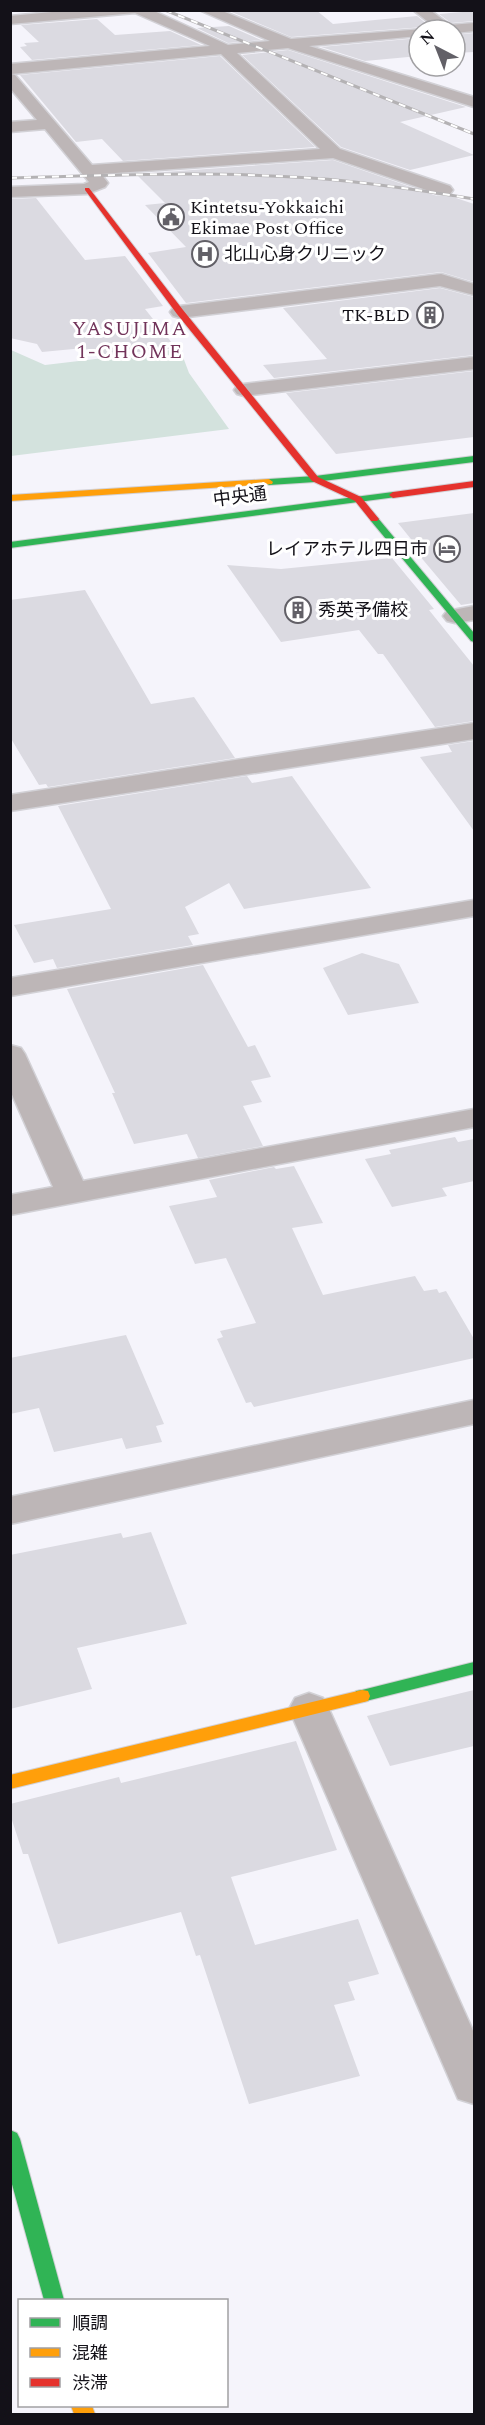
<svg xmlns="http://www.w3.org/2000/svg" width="485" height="2425" viewBox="0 0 485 2425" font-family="Spectral,'Noto Sans JP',serif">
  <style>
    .green { fill: #d3e2dd }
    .building { fill: #dbdae1 }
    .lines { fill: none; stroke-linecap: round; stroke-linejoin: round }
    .street-casing { stroke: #d2d1d6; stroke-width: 3 }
    .fast-casing { stroke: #d2d1d6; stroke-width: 2 }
    .slow-casing { stroke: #d2d1d6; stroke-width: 2 }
    .jam-casing { stroke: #d2d1d6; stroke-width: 2 }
    .street { fill: #bdb6b7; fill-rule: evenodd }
    .fast { fill: #30b455; fill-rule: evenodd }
    .slow { fill: #ff9f0a; fill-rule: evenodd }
    .jam { fill: #e5322d; fill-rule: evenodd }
    .rail-casing { stroke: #b4b2b4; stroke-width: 3 }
    .rail { stroke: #fff; stroke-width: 2; stroke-dasharray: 7; stroke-linecap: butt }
    .labels { text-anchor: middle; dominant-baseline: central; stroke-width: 6; stroke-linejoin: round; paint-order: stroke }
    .far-poi-label { font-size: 18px; fill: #131118; stroke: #fff; text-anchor: start }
    .far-street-label { font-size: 18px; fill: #131118; stroke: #fff }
    .far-neighbourhood-label { font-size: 20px; letter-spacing: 1.5px; fill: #72345a; stroke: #fff }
  </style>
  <rect width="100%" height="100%" fill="#f5f4fb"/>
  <polygon class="green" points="180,349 189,373 229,429 11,456 11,350 45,365"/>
  <g class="building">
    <polygon points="227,10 316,10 333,24 417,16 433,29 426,30 424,27 291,37"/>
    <polygon points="474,11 474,21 451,23 439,14"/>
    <polygon points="97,19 115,35 170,31 201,45 32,60 20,47 27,46 24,43 39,42 21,25"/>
    <polygon points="229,26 261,40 228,43 197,28"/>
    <polygon points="474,33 474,52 455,53 455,35"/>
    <polygon points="419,38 419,56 365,61 321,47"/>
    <polygon points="288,50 466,107 400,122 474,155 410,170 341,147 242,55"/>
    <polygon points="220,56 315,147 123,161 102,139 76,142 20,75"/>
    <polygon points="333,160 437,196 450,196 474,204 474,282 441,272 186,303 148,253 186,247 145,205 165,203 136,174"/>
    <polygon points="36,198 85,260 125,256 163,306 145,309 176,348 99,356 84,348 42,352 37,344 10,338 10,199"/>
    <polygon points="440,288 474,297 474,355 274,378 263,365 327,359 283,308"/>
    <polygon points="474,371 474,437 336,454 286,393"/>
    <polygon points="474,513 474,603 461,605 419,555 423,554 398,523"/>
    <polygon points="392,558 434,609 429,610 474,666 474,721 435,727 383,654 378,654 359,630 281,642 227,565 281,569"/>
    <polygon points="85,590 151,704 194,697 235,758 48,787 46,784 39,785 10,737 10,600"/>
    <polygon points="474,741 474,831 420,757 452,752 448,745"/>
    <polygon points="247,776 252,783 292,776 371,888 244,909 229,883 185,907 199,934 188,936 193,945 57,968 53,959 34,963 14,925 111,909 58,806"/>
    <polygon points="362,953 399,964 419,1003 348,1015 323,968"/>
    <polygon points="203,965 248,1047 255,1045 271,1077 251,1081 262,1102 243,1106 263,1146 198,1158 187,1134 134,1144 112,1093 115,1093 67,989"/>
    <polygon points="455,1137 458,1142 474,1139 474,1181 442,1188 447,1196 392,1207 365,1159 391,1154 389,1150"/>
    <polygon points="294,1166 323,1223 292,1228 323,1295 415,1276 424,1291 437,1289 439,1293 446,1291 474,1339 474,1358 254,1407 251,1402 246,1403 217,1339 223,1337 220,1331 256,1323 226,1258 195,1264 169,1206 217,1197 209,1180 274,1167 276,1169"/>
    <polygon points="126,1335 164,1424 156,1426 162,1442 126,1449 122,1438 54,1452 39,1408 10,1414 10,1358"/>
    <polygon points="151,1532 187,1624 77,1648 92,1689 10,1709 10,1555 121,1533 123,1538"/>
    <polygon points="474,1690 474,1746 390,1766 367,1716"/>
    <polygon points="296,1741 337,1850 231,1877 255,1945 358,1919 379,1974 348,1982 355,2000 334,2005 360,2076 249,2104 200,1955 196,1956 181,1912 58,1944 28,1854 23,1854 10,1814 10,1804 119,1777 121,1783"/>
  </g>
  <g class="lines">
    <defs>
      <g id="street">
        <path d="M 73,10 L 152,10 L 228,45 L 270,41 L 199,10 L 220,10 L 291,39 L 424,29 L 419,30 L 419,36 L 309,46 L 474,97 L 474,107 L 288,48 L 237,53 L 340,149 L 450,186 L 453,190 L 450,194 L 438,194 L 333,158 L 101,174 L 108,183 L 105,187 L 87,194 L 10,197 L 10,187 L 84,184 L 89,182 L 45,129 L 10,132 L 10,122 L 37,120 L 10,88 L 10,64 L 210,46 L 135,13 L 10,24 L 10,16 ZM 221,54 L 320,149 L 92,165 L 15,75 L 11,74 Z"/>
        <polygon points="413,10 430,10 450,25 474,23 474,31 455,33 455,30 435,30 436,28"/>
        <polygon points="441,274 474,284 474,295 440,286 180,318 173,316 170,312 173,308 180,306"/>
        <polygon points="474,357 474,369 244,396 237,394 234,390 237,386 244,384"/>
        <polygon points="474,606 474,620 455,623 447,621 443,616 447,611"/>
        <polygon points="474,723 474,739 10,811 10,795"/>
        <polygon points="474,900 474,916 10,996 10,978"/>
        <polygon points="10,1045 21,1048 25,1054 83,1181 474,1109 474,1127 10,1215 10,1195 53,1187 10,1090"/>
        <polygon points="474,1400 474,1424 10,1524 10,1497"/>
        <polygon points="309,1693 323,1698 329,1709 474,2033 474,2104 458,2099 289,1709 295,1698"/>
      </g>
      <g id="fast">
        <polygon points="474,456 474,462 315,482 269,485 265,482 269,479 315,476"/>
        <polygon points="393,492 396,493 396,497 10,548 10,542"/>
        <polygon points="371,517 377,517 474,633 474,642 471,641 371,521"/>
        <polygon points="474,1662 474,1674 362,1702 356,1701 354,1696 356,1691 362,1690"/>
        <polygon points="10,2130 17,2133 20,2139 64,2300 44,2300 10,2177"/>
      </g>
      <g id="slow">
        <polygon points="269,479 273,482 272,484 10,501 10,495"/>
        <polygon points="362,1690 368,1691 370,1696 368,1701 10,1789 10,1775"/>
        <polygon points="71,2406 92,2406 95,2414 74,2414"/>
      </g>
      <g id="jam">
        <polygon points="85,188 89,188 183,310 318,477 361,497 379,519 377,521 371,521 355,501 312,481 177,314 85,190"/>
        <polygon points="474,481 474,487 393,498 389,495 393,492"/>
      </g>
    </defs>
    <use href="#street" class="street-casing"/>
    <use href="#fast" class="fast-casing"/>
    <use href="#slow" class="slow-casing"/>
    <use href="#jam" class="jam-casing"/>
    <use href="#street" class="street"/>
    <use href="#fast" class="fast"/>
    <use href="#slow" class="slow"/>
    <use href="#jam" class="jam"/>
    <defs>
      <g id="rail">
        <polyline points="165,10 474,134"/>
        <path d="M 10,178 C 110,175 211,171 311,178 C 366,182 420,190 474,199"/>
      </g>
    </defs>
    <use href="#rail" class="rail-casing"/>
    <use href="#rail" class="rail"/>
  </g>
  <defs>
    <symbol id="civic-ring" viewBox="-11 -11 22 22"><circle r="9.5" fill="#fff" stroke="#626067" stroke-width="1.5"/><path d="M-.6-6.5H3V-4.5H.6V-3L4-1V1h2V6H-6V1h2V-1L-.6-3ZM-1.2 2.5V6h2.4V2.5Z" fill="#626067"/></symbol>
    <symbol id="hospital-ring" viewBox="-11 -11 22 22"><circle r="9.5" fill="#fff" stroke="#626067" stroke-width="1.5"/><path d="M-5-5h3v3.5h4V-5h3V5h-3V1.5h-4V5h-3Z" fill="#626067"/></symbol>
    <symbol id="building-ring" viewBox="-11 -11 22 22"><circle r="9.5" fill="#fff" stroke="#626067" stroke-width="1.5"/><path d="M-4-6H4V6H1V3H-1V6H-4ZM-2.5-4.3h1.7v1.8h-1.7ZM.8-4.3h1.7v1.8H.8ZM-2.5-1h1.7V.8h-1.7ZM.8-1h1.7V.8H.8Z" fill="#626067"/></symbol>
    <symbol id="hotel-ring" viewBox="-11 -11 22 22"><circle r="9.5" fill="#fff" stroke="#626067" stroke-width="1.5"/><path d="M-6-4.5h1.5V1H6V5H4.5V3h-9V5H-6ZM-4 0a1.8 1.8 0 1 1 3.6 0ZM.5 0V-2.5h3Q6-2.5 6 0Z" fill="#626067"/></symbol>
  </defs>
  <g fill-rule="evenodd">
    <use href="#civic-ring" x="156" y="202" width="30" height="30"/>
    <use href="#hospital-ring" x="190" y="239" width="30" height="30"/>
    <use href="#building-ring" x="415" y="300" width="30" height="30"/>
    <use href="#hotel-ring" x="432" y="534" width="30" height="30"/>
    <use href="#building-ring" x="283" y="595" width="30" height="30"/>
  </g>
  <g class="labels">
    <g class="far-poi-label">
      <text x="190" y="207">Kintetsu-Yokkaichi<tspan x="190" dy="21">Ekimae Post Office</tspan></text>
      <text x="224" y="254">北山心身クリニック</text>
      <text x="410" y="315" text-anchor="end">TK-BLD</text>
      <text x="428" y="549" text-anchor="end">レイアホテル四日市</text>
      <text x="318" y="610">秀英予備校</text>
    </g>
    <g class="far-street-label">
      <text transform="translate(240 497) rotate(-7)">中央通</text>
    </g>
    <g class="far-neighbourhood-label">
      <text x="130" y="329">YASUJIMA<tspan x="130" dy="23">1-CHOME</tspan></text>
    </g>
  </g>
  <rect width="485" height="2425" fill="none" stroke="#131118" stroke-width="24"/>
  <rect x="18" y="2299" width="210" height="108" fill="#ffffff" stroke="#a1a0a3" stroke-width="1.5"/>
  <rect x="30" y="2318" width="30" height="9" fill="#30b455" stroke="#a1a0a3" stroke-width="1.5"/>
  <text x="72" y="2329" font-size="18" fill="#131118">順調</text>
  <rect x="30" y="2348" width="30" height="9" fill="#ff9f0a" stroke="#a1a0a3" stroke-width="1.5"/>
  <text x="72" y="2359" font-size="18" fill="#131118">混雑</text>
  <rect x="30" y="2378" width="30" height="9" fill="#e5322d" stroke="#a1a0a3" stroke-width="1.5"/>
  <text x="72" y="2389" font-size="18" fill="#131118">渋滞</text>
  <g transform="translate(437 48) rotate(318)"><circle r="28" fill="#ffffff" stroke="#a1a0a3" stroke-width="1.5"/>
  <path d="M0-4.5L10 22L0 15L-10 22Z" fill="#626067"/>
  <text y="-9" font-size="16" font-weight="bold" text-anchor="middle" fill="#131118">N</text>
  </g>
</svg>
